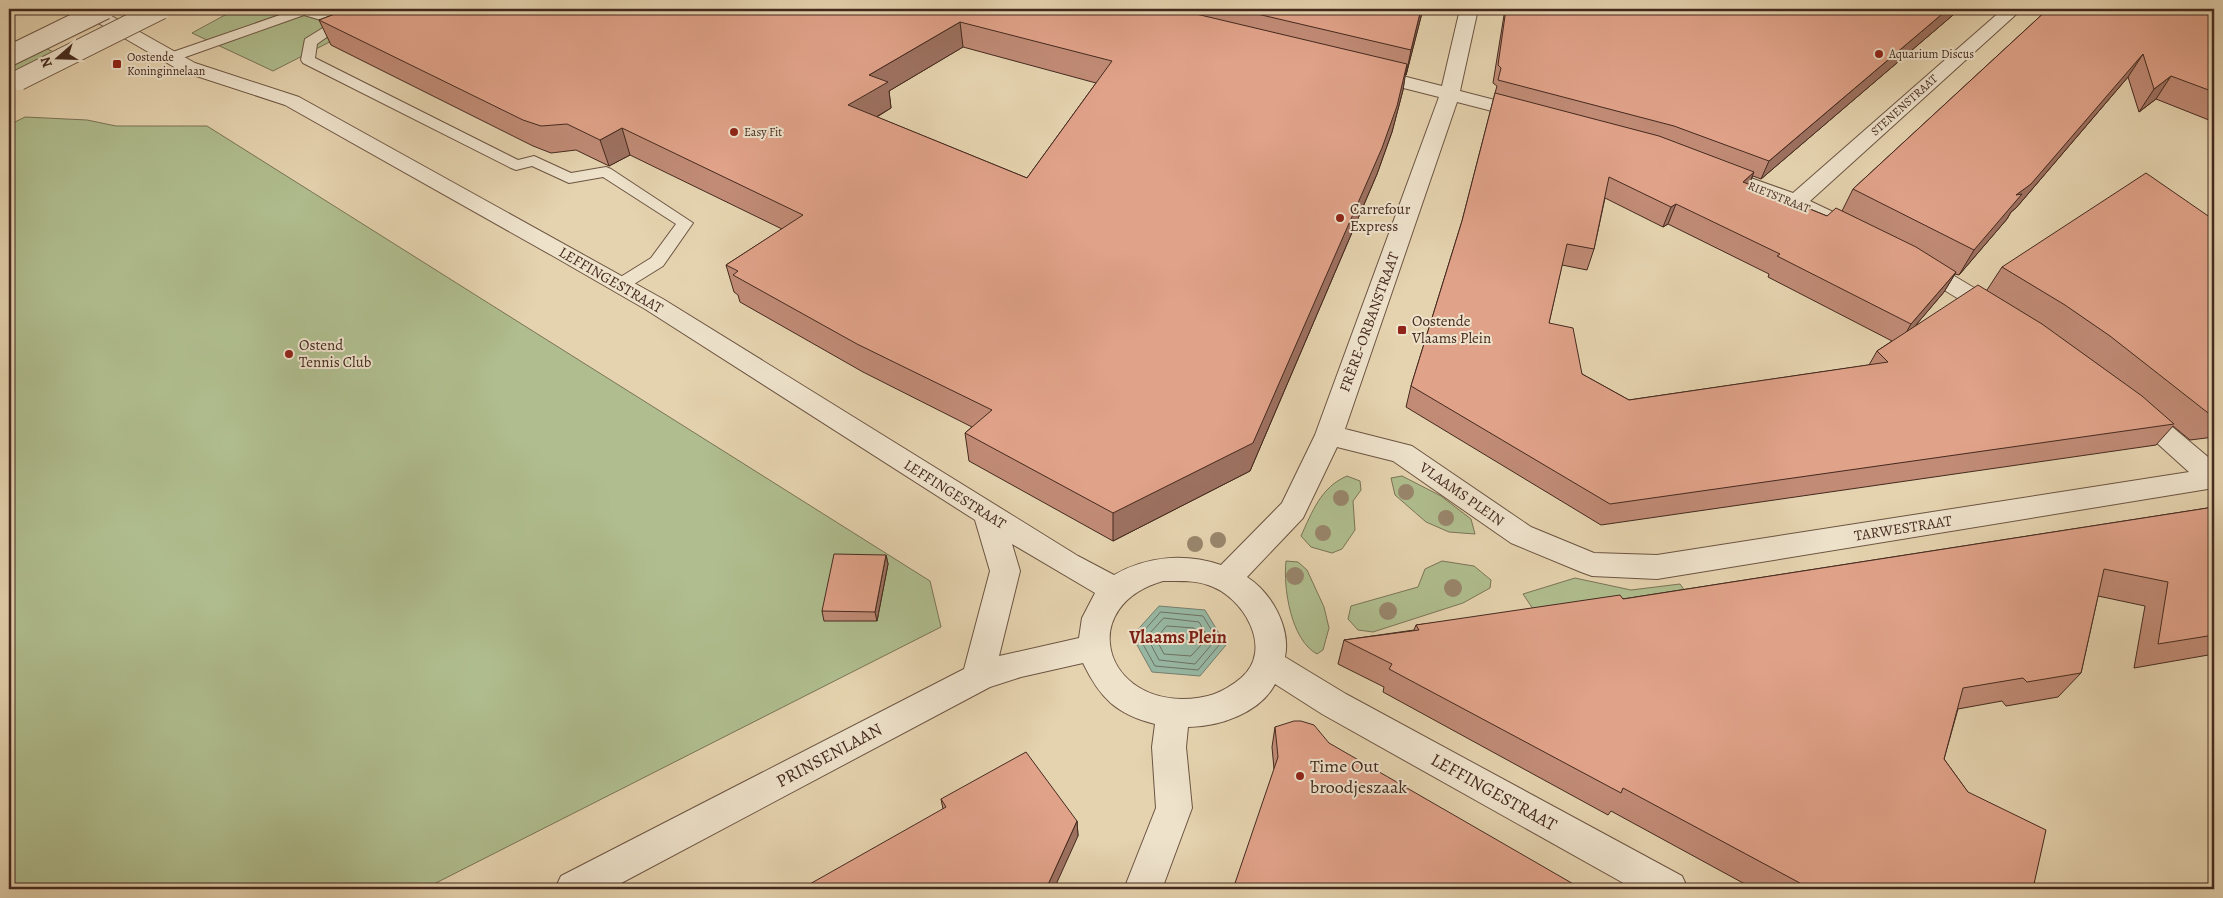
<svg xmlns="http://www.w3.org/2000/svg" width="2223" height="898" viewBox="0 0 2223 898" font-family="Alegreya,serif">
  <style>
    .green { fill: #b0be8f; stroke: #7a7456 }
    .water { fill: #97b9a5; stroke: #767f6f }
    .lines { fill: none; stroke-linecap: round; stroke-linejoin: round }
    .shore { stroke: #6e7162; stroke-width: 1 }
    .lane-casing { stroke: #6c5442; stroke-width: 2 }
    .street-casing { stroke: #6c5442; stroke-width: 2 }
    .lane { fill: #eee2cb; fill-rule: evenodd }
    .street { fill: #eee2cb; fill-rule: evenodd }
    .street-bridge-casing { stroke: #6c5442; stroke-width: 22; stroke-linecap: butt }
    .street-bridge { stroke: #eee2cb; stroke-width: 20 }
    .tree { fill: #99866c }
    .wall { fill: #c18b76; stroke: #44291e; fill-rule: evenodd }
    .shaded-wall { fill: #9d7160; stroke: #44291e }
    .building { fill: #e0a289; stroke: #44291e; fill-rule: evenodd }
    .poi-dot { fill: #8f2418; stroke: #eee2cb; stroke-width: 2 }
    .labels { text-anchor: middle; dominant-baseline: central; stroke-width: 4; stroke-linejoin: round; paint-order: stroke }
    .far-poi-label { font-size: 12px; fill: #44291e; stroke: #eee2cb; text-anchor: start }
    .far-street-label { font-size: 12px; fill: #44291e; stroke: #eee2cb }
    .poi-label { font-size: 15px; fill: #44291e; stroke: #eee2cb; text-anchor: start }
    .street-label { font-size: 15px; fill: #44291e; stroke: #eee2cb }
    .quarter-label { font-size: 18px; font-weight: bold; fill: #7a1f14; stroke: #eee2cb }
    .near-street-label { font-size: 18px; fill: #44291e; stroke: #eee2cb }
    .near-poi-label { font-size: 18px; fill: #44291e; stroke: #eee2cb; text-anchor: start }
  </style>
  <rect width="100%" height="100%" fill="#e5d3af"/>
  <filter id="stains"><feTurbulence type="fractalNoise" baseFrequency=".004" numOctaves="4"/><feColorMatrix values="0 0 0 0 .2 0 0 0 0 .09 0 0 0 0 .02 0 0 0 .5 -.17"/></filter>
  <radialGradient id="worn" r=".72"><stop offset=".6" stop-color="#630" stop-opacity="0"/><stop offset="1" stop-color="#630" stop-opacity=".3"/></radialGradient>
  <g class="green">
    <polygon points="236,9 394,9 273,71 192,33"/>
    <polygon points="43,47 58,54 9,78 9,64"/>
    <polygon points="25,117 87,120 116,126 207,126 930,581 941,627 424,889 9,889 9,125"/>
    <path d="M 1347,476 L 1360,481 L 1361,490 L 1353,501 L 1355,530 L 1342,549 L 1332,553 L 1311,547 L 1301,536 C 1312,512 1321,487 1347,476 Z"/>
    <polygon points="1402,476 1441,496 1471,519 1475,534 1449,532 1426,522 1395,495 1391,478"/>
    <path d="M 1286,561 L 1298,562 L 1307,570 L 1324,607 L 1329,628 L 1323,650 L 1317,654 C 1291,640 1283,588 1286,561 Z"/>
    <polygon points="1442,561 1474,566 1491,580 1490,588 1463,603 1373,632 1358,630 1348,619 1351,606 1418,587 1425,569"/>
    <polygon points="1575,578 1631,590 1680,584 1693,602 1545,627 1523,594"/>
  </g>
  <polygon class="water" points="1159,606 1205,610 1226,645 1200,676 1152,672 1132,636"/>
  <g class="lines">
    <g class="shore">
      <polygon points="1161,612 1203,616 1220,644 1198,670 1155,666 1139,637"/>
      <polygon points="1164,618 1199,622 1212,644 1195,664 1159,660 1147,637"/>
      <polygon points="1167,626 1194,628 1202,644 1191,656 1164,654 1156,639"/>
    </g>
    <defs>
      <polygon id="lane" points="297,9 325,11 348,22 317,44 315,58 518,160 534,156 571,173 606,167 611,169 693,223 663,266 626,289 614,289 611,285 614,281 651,258 676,224 603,177 569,183 532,166 516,170 511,168 303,63 301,60 305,39 331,23 304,15 177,60 167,60 165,57 167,54"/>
      <g id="street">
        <path d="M 78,9 L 99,9 L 195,63 L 299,97 L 663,299 L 1078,556 L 1114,575 C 1147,556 1185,553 1221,565 L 1282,503 L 1315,435 L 1439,97 L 1360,77 L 1357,73 L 1360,69 L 1367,67 L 1442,86 L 1460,9 L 1478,9 L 1460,91 L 1534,110 L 1537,114 L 1534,118 L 1527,120 L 1457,102 L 1345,429 L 1412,446 L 1531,527 L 1594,553 L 1657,555 L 2189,472 L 2127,416 L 2123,410 L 2127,404 L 2136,401 L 2145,404 L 2214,462 L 2214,488 L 1657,579 L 1592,576 L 1581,572 L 1511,543 L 1393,461 L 1337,447 L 1303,518 L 1247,577 C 1272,593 1291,628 1285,657 L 1346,694 L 1682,876 L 1688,889 L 1634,889 L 1322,714 L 1275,684 C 1260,713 1219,727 1188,727 L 1186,747 L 1192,808 L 1162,889 L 1124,889 L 1156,808 L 1152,747 L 1155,724 C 1116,714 1100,698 1083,663 L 1021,677 L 990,687 L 610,889 L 555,889 L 561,876 L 964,669 L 990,571 L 975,520 L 645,309 L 553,256 L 285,105 L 181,71 L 81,13 ZM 1012,544 L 1095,593 L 1082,618 L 1079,638 L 999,656 L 1020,571 ZM 1163,581 C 1178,581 1194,580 1208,585 C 1243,596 1275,649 1241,678 C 1223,693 1206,699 1182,699 C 1101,698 1079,605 1163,581 Z"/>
        <polygon points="2003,9 2022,9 1810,201 1850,220 1853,225 1850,230 1842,232 1834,230 1788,207 1706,176 1703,171 1706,166 1714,165 1793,193"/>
        <polygon points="1918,257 1926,259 2006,307 2009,312 2006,317 1997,320 1988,317 1910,269 1906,264 1910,259"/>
      </g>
    </defs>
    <use href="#lane" class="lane-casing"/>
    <use href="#street" class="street-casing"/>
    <use href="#lane" class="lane"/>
    <use href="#street" class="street"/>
    <defs>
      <g id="street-bridge">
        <polyline points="9,56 105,9"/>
        <polyline points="19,80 161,9"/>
      </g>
    </defs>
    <use href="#street-bridge" class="street-bridge-casing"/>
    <use href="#street-bridge" class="street-bridge"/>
  </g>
  <g class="tree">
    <circle cx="1406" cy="492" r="8"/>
    <circle cx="1341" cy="498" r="8"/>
    <circle cx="1446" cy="518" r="8"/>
    <circle cx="1323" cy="533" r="8"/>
    <circle cx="1218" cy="540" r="8"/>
    <circle cx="1195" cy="544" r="8"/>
    <circle cx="1295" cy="576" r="9"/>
    <circle cx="1453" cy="588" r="9"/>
    <circle cx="1388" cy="611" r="9"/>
  </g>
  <g class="wall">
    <path d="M 348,9 L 1423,9 L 1406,75 L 1405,75 L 1403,90 L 1392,132 L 1377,174 L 1250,471 L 1113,541 L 969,461 L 965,433 L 972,427 L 863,372 L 740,302 L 738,295 L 734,292 L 726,265 L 782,229 L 630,155 L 609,166 L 576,150 L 551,153 L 533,146 L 331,45 L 319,20 ZM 963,47 L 1096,83 L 1027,178 L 877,117 L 891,108 L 889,91 Z"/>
    <path d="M 1505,9 L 1960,9 L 1761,179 L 1753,176 L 1749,184 L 1827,216 L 1842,211 L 1853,189 L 2048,9 L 2214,9 L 2214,122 L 2156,99 L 2139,112 L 2128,77 L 2016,208 L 2011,212 L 2007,219 L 1959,275 L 1955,274 L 1944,292 L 1915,326 L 1987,290 L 2002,267 L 2214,220 L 2214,437 L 2190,440 L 2173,426 L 2156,445 L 1601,525 L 1406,407 L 1411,386 L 1462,221 L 1495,93 L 1497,86 L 1493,83 ZM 1605,198 L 1663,227 L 1668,224 L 1769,274 L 1768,277 L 1892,341 L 1877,351 L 1869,365 L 1629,400 L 1582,374 L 1549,323 L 1562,265 L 1587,270 L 1594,249 Z"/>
    <polygon points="2214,507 2214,654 2134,668 2145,606 2098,596 2081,673 2058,697 2006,706 2002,701 1958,709 1944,759 2034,884 2045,889 1754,889 1611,811 1608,815 1383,692 1384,687 1338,664 1344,640 1414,630 1416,625 1623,599"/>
    <polygon points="886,555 888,564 877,621 824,621 822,611"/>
    <polygon points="1275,727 1329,743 1274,769 1272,747"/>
    <polygon points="941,799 1077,821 1078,836 943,809"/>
  </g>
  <g class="shaded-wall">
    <polygon points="1421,9 1423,9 1406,75 1411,50"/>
    <polygon points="1948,9 1960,9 1761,179 1769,161"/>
    <polygon points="960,22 963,47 889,91 891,108 852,131 848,105 869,75"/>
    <polygon points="2143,54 2128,77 2016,208 2011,212 2007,219 1959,275 1974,250 2016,195"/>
    <polygon points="1407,64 1403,90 1392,132 1377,174 1250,471 1113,541 1113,513"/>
    <polygon points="2171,76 2156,99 2139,112 2154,89"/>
    <polygon points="622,128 630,155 609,166 600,140"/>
    <polygon points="1754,172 1746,192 1743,182"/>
    <polygon points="1676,204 1668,224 1663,227 1671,207"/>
    <polygon points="1956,272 1944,292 1899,345 1911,324"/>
    <polygon points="886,555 888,564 877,621 875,612"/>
    <polygon points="1077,821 1078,836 1054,889 1046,889"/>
  </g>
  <g class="building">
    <path d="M 348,9 L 1175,9 L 1407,64 L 1397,106 L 1382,148 L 1253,443 L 1113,513 L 965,433 L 992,410 L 857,344 L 733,275 L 738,271 L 726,265 L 803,215 L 622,128 L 600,140 L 567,124 L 541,126 L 523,120 L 319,20 ZM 960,22 L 1112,61 L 1027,178 L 848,105 L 888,82 L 869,75 Z"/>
    <polygon points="1236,9 1421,9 1411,50"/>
    <polygon points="1506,9 1948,9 1769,161 1674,126 1498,80 1501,68 1498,65"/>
    <polygon points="2048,9 2207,9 2214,11 2214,92 2171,76 2154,89 2143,54 2031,184 2016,195 2022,194 1974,250 1853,189"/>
    <polygon points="1495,93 1659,136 1754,172 1743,182 1827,216 1836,208 1916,247 1956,272 1911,324 1777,256 1780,254 1676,204 1671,207 1609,177 1594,249 1567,244 1549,323 1573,328 1582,374 1629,400 1888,362 1877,351 1978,285 2042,324 2142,396 2174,424 1610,504 1411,386 1462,221"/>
    <polygon points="2146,173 2214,220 2214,416 2212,416 2110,336 2065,305 2002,267"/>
    <polygon points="2214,507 2214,635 2158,644 2168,582 2104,569 2081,673 2027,682 2023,678 1963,688 1944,759 1968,792 2046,830 2034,884 2045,889 1811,889 1623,788 1621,793 1389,669 1392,664 1344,640 1419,630 1416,625 1620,595 1623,599"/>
    <polygon points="834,554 886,555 875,612 822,611"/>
    <polygon points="1294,721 1301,721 1314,725 1329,743 1582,889 1233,889 1278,757 1275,727"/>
    <polygon points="1026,752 1077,821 1046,889 801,889 946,807 941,799"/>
  </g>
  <g class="poi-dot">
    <circle cx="1879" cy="54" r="5"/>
    <rect x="112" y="59" width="10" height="10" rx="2.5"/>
    <circle cx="734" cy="132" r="5"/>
    <circle cx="1340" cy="218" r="5"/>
    <rect x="1397" y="325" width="10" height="10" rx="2.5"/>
    <circle cx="289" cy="354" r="5"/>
    <circle cx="1300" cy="776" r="5"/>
  </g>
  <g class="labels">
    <g class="far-poi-label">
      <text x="1889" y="54">Aquarium Discus</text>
      <text x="127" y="57">Oostende<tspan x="127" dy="14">Koninginnelaan</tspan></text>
      <text x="744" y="132">Easy Fit</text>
    </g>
    <g class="far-street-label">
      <text transform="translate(1904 105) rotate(-42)">STENENSTRAAT</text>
      <text transform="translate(1779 197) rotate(22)">RIETSTRAAT</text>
    </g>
    <g class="poi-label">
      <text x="1350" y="209">Carrefour<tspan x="1350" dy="17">Express</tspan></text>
      <text x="1412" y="321">Oostende<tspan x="1412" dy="17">Vlaams Plein</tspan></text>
      <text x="299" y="345">Ostend<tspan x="299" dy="17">Tennis Club</tspan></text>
    </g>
    <g class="street-label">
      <text transform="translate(611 280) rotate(30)">LEFFINGESTRAAT</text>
      <text transform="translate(1369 322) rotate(-70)">FRÈRE-ORBANSTRAAT</text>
      <text transform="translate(955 494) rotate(32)">LEFFINGESTRAAT</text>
      <text transform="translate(1462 494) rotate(35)">VLAAMS PLEIN</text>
      <text transform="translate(1903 528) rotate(-9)">TARWESTRAAT</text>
    </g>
    <g class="quarter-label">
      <text x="1178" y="637">Vlaams Plein</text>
    </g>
    <g class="near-street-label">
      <text transform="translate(829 755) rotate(-28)">PRINSENLAAN</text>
      <text transform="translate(1494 792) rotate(29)">LEFFINGESTRAAT</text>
    </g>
    <g class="near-poi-label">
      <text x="1310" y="766">Time Out<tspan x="1310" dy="21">broodjeszaak</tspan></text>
    </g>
  </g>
  <rect width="2223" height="898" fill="none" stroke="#e5d3af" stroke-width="30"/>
  <rect x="10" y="10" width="2203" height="878" fill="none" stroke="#44291e" stroke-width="2.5"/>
  <rect x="15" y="15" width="2193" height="868" fill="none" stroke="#44291e"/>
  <g transform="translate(58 58) rotate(250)" stroke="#eee2cb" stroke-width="4" paint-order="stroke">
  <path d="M0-4L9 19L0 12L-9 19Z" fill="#44291e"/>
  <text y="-8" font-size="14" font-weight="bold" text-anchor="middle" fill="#44291e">N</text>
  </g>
  <rect width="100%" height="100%" filter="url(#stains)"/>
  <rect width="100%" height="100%" fill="url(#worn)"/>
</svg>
